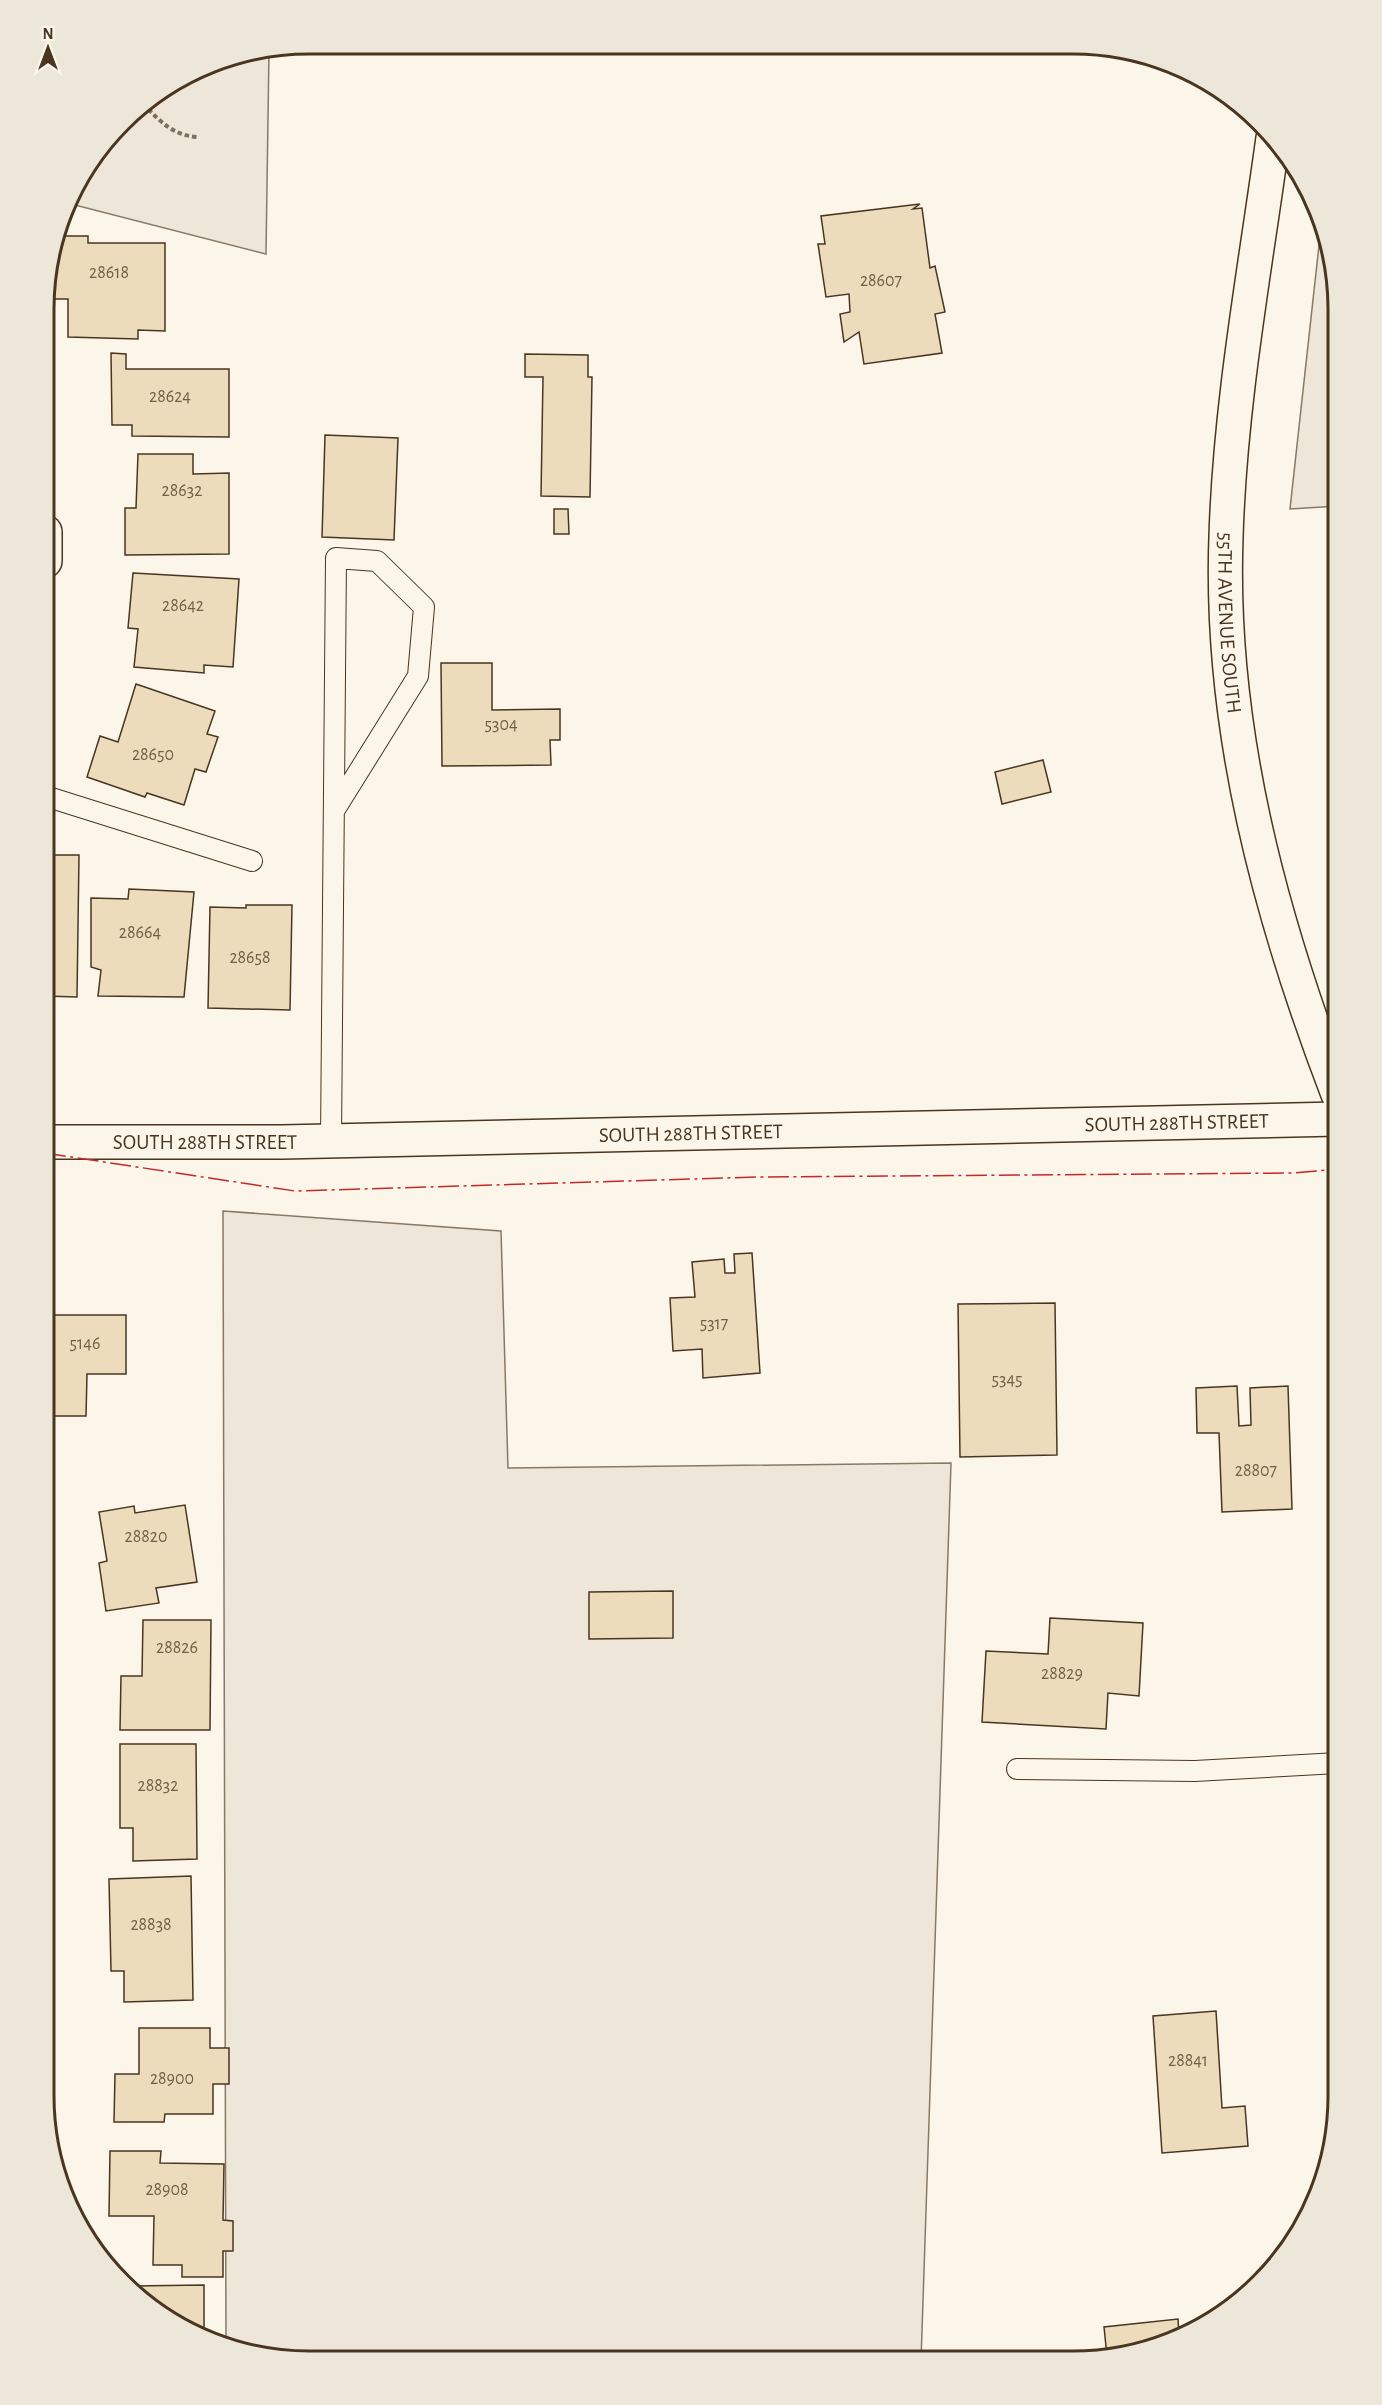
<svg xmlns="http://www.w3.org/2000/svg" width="1382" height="2405" viewBox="0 0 1382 2405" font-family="'Alegreya Sans',sans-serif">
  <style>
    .green { fill: #ede6d9; stroke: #887966; stroke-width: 1.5 }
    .building { fill: #ecdcbc; stroke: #4a3520; stroke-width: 1.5 }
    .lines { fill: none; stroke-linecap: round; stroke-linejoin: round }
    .lane-casing { stroke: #4a3520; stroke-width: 22 }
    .street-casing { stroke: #4a3520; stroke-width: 36 }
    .secondary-casing { stroke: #4a3520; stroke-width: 36 }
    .path { stroke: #7f6f5c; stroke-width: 4; stroke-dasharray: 4.5 3; stroke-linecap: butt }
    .lane { stroke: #fbf6e9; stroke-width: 20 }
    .street { stroke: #fbf6e9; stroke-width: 33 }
    .secondary { stroke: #fbf6e9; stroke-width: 33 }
    .power { stroke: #c62828; stroke-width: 1.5; stroke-dasharray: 21 4.5 3 4.5; stroke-linecap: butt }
    .labels { text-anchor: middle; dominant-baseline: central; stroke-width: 4.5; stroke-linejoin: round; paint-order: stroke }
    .number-label { font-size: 18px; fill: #725f47 }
    .street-label { font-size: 21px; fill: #4a3520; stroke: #fbf6e9 }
    .rim { fill: none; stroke: #4a3520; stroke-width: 3 }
  </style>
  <rect width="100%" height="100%" fill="#fbf6e9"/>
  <g class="green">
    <polygon points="269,51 266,254 67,203 71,191 134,110 208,64"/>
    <polygon points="1322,218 1338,309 1338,506 1290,509"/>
    <polygon points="223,1211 501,1231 508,1468 951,1463 921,2361 274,2359 226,2345"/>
  </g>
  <g class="building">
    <polygon points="920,204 913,209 922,208 930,268 935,266 945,312 935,314 942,353 864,364 859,332 844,342 840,314 850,312 849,294 826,297 818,244 825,244 821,216"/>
    <polygon points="57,236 88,236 88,243 165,243 165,331 138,330 138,339 68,337 68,299 52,299 54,247"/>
    <polygon points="111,353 126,354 126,369 229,369 229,437 132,436 132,425 112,425"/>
    <polygon points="525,354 588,355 588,377 592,377 590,497 541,496 543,377 525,377"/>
    <polygon points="325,435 398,438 394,540 322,537"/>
    <polygon points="138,454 193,454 193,474 229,473 229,554 125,555 125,508 136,508"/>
    <polygon points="554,509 568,509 569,534 554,534"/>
    <polygon points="133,573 239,579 233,667 204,665 204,673 134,667 138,629 128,628"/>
    <polygon points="441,663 492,663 492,710 560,709 560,740 550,740 551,765 442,766"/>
    <polygon points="136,684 215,711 207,734 218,737 206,772 195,769 184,805 147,793 145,797 87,777 100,736 118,742"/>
    <polygon points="1043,760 1051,792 1002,804 995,772"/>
    <polygon points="45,855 79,855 77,997 45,996"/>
    <polygon points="129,889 194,892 184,997 98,996 101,970 91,967 91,898 128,899"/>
    <polygon points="246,905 292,905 290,1010 208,1008 210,907 246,908"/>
    <polygon points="752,1253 760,1373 703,1378 702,1349 673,1351 670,1298 695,1297 692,1262 724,1259 725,1273 735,1273 734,1254"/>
    <polygon points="1055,1303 1057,1455 960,1457 958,1304"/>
    <polygon points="44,1315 126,1315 126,1374 87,1374 86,1416 44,1416"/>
    <polygon points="1237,1386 1239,1426 1251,1425 1250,1388 1288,1386 1292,1509 1222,1512 1219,1433 1197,1433 1196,1388"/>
    <polygon points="185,1505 197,1582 156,1588 159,1603 106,1611 99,1563 107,1561 99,1512 134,1506 135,1513"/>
    <polygon points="673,1591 673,1638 589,1639 589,1592"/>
    <polygon points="1050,1618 1143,1623 1139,1696 1108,1693 1106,1729 982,1722 986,1651 1048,1654"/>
    <polygon points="143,1620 211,1620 210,1730 120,1730 121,1676 142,1676"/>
    <polygon points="120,1744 196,1744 197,1859 133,1861 133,1828 120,1828"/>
    <polygon points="191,1876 193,2000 124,2002 124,1971 111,1971 109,1879"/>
    <polygon points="1216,2011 1222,2108 1245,2106 1248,2146 1162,2153 1153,2016"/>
    <polygon points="139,2028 210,2028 210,2048 229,2048 229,2084 213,2084 213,2114 165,2114 164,2122 114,2122 115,2074 139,2074"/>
    <polygon points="110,2151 161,2151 160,2163 224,2164 223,2220 233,2221 233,2251 223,2251 223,2277 182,2277 182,2265 153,2265 154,2216 109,2216"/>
    <polygon points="204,2285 204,2338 192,2334 133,2294 133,2286"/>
    <polygon points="1178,2319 1179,2336 1159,2347 1107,2356 1104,2327"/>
  </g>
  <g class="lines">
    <defs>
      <g id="lane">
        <polyline points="45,796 252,861"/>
        <polyline points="331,1140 336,558 377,561 424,607 418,676 334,811"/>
        <polyline points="1017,1769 1195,1771 1338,1763"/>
      </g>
      <polyline id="street" points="45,561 45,532"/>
      <g id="secondary">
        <path id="s1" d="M 1273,138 C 1255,270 1230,403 1226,537 C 1219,728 1270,917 1338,1094"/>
        <path id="s2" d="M 45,1142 L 282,1142 L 1338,1119"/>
      </g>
    </defs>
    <use href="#lane" class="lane-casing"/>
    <use href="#street" class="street-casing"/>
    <use href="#secondary" class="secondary-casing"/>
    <g class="path">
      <path d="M 143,104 C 160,121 172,135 197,137"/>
      <polyline points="132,112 137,107"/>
    </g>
    <use href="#lane" class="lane"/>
    <use href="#street" class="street"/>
    <use href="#secondary" class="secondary"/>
    <polyline class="power" points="45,1153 295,1191 758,1177 1294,1173 1338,1169"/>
  </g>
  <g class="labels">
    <g class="number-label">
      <text x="109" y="273">28618</text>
      <text x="881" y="281">28607</text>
      <text x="170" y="397">28624</text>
      <text x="182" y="491">28632</text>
      <text x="183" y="606">28642</text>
      <text x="501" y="725">5304</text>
      <text x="153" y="755">28650</text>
      <text x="140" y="933">28664</text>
      <text x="250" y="958">28658</text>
      <text x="714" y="1324">5317</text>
      <text x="85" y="1344">5146</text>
      <text x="1007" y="1380">5345</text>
      <text x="1256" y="1471">28807</text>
      <text x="146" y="1537">28820</text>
      <text x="177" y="1648">28826</text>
      <text x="1062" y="1674">28829</text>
      <text x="158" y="1786">28832</text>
      <text x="151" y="1925">28838</text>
      <text x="1188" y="2061">28841</text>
      <text x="172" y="2079">28900</text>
      <text x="167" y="2190">28908</text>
    </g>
    <g class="street-label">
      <text stroke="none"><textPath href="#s1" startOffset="488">55TH AVENUE SOUTH</textPath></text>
      <text stroke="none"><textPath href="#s2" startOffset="1132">SOUTH 288TH STREET</textPath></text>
      <text stroke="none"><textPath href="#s2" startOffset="646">SOUTH 288TH STREET</textPath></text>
      <text stroke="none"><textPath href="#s2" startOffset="160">SOUTH 288TH STREET</textPath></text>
    </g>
  </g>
  <path d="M0 0H1382V2405H0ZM309 54H1073A255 255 0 0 1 1328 309V2096A255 255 0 0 1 1073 2351H309A255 255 0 0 1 54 2096V309A255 255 0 0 1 309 54Z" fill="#ede7d9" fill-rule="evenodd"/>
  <path class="rim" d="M309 54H1073A255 255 0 0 1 1328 309V2096A255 255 0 0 1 1073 2351H309A255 255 0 0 1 54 2096V309A255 255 0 0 1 309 54Z"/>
  <g transform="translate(48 48)" stroke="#fbf6e9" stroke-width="4.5" paint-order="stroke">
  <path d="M0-4.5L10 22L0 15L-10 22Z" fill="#4a3520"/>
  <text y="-9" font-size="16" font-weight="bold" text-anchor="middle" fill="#4a3520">N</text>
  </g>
</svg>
